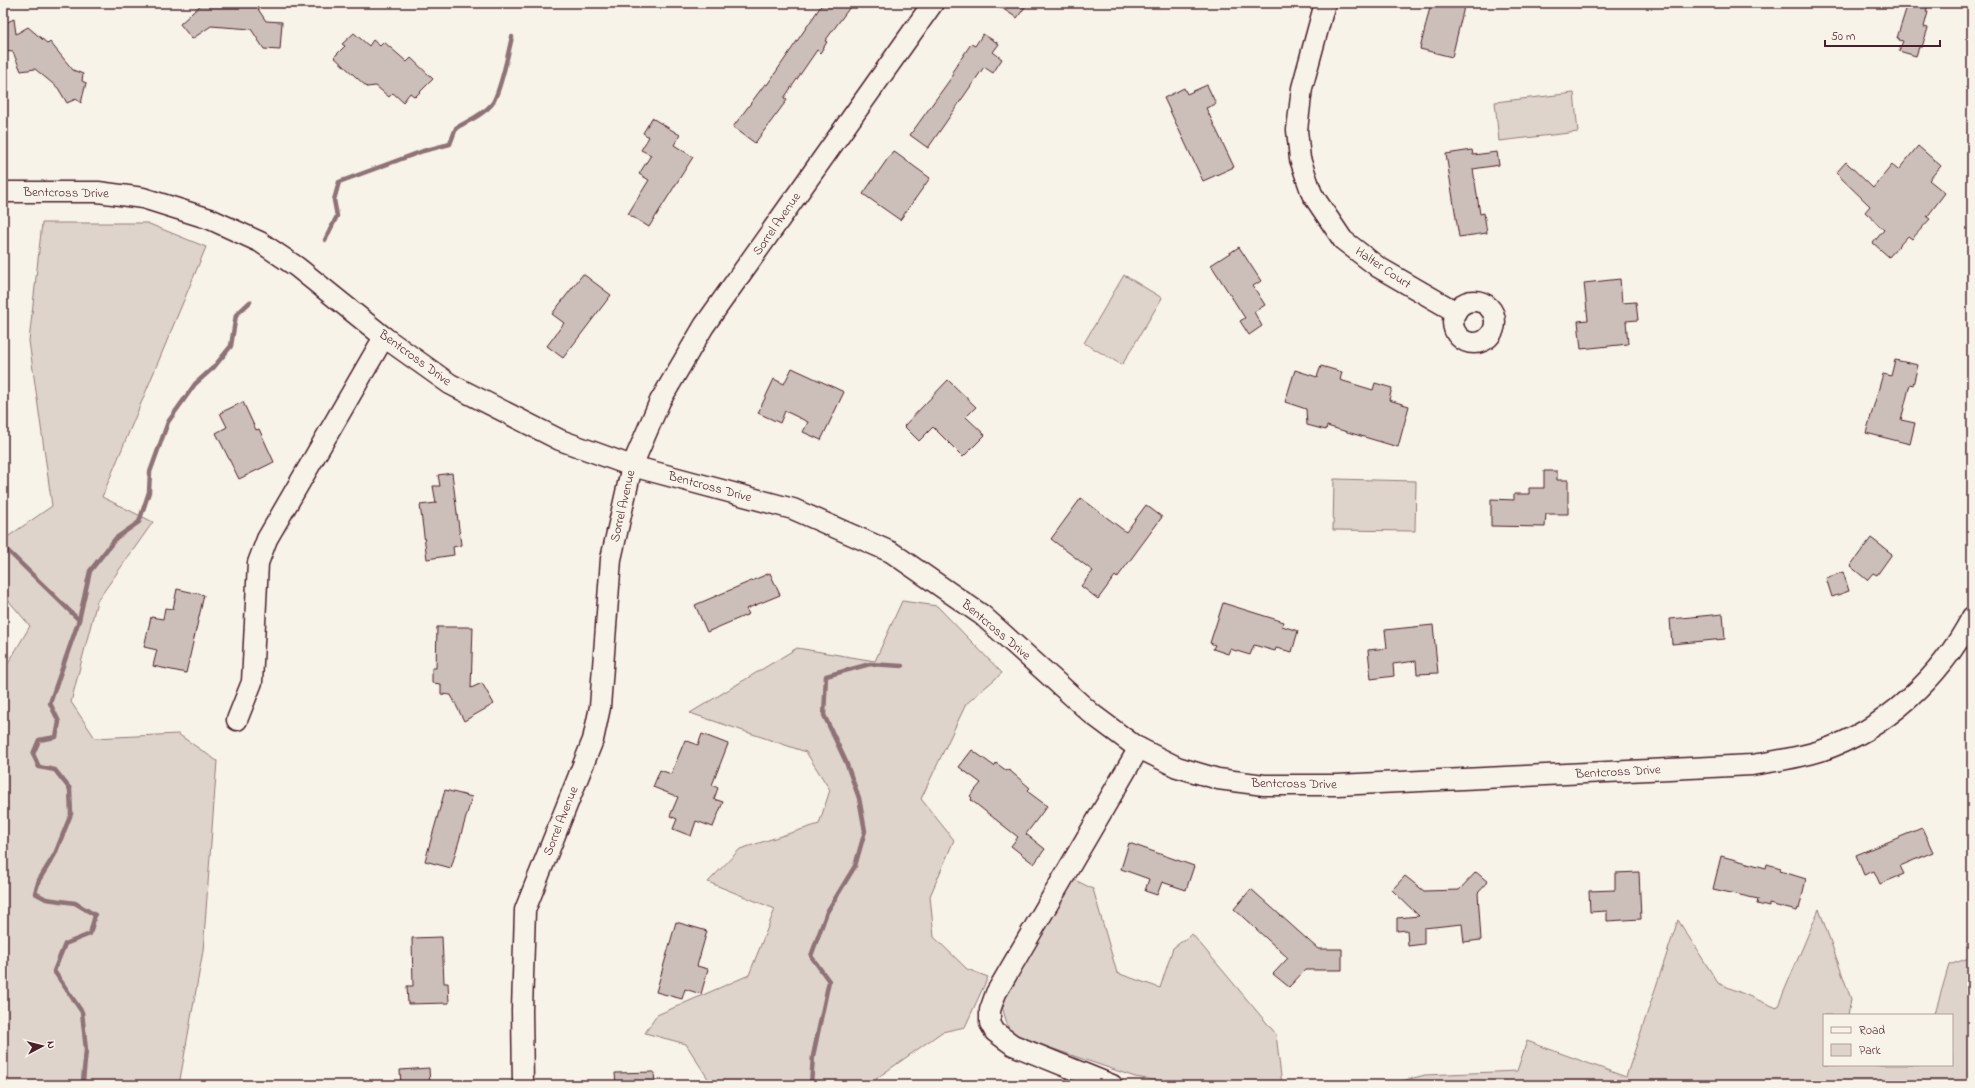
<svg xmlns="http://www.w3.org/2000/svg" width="1975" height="1088" viewBox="0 0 1975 1088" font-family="'Indie Flower',sans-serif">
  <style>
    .green { fill: #ded4cc; stroke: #947a7c }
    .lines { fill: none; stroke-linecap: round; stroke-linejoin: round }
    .stream { stroke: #8e7275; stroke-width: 4.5 }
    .building { fill: #ccbfb9; stroke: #4a1f2b }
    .minor-casing { stroke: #4a1f2b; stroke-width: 23 }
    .minor { stroke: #f7f3e8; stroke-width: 20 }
    .labels { text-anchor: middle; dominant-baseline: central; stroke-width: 3.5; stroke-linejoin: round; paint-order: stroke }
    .street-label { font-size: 13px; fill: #4a1f2b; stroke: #f7f3e8 }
  </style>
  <rect width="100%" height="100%" fill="#f7f3e8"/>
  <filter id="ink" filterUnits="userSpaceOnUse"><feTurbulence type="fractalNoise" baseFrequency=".025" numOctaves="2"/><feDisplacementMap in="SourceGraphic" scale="8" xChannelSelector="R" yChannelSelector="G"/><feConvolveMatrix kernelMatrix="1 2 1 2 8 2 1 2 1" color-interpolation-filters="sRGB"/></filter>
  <g filter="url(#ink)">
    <g class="green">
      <polygon points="1574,93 1578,132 1499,141 1495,102"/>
      <polygon points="42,223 147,223 206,247 102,497 153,522 97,601 71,702 95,738 178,734 217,761 203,951 179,1085 3,1085 3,672 30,626 3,594 3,540 52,506 29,341"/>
      <polygon points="1124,275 1162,298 1122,365 1084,343"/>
      <polygon points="1334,479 1416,481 1415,531 1333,530"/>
      <polygon points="902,601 937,606 1002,673 966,704 921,799 954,840 930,896 934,937 967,969 988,977 965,1027 942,1032 877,1078 874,1085 712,1085 686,1044 645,1033 657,1015 749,975 775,909 708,882 740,849 819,824 830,790 806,752 690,713 797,648 875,661"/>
      <polygon points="1071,878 1093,889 1117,973 1160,988 1173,948 1192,934 1276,1034 1282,1085 1186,1085 1135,1077 1010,1034 1001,1003"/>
      <polygon points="1819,909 1851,999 1848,1015 1824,1015 1824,1065 1952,1065 1952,1015 1933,1015 1937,1006 1949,965 1972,957 1972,1085 1386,1085 1425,1075 1517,1071 1527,1041 1626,1077 1678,920 1718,983 1777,1008"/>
    </g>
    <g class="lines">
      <g class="stream">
        <path d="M 325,240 L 337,216 L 334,200 L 339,182 L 423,151 L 450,144 L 456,128 C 468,121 483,115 492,104 C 501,91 508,53 512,37"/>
        <polyline points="3,546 79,620"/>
        <polyline points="85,1085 83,1081 86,1050 82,1012 54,971 65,944 90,934 95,915 75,903 46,899 35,893 39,880 55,854 71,814 70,789 55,770 39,767 33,754 39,740 56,737 59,722 50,703 79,620 90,571 116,538 139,522 149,492 150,472 168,422 195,384 214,367 231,346 236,315 250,302"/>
        <polyline points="811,1085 813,1056 829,981 811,956 827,912 855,866 865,831 859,798 846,762 824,715 826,676 870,664 902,666"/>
      </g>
    </g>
    <g class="building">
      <polygon points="203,3 254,3 266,21 282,22 280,50 264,49 251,29 211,26 192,39 180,24"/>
      <polygon points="823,3 853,3 825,41 827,42 820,53 817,50 784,98 787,100 755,143 733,127 765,84 767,85"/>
      <polygon points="994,3 1028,3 1017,18"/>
      <polygon points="1431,3 1465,3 1452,57 1420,49"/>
      <polygon points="1908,3 1921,3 1927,8 1926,12 1928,12 1924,27 1928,28 1922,47 1919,47 1916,56 1899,51 1903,41 1899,40 1899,38 1897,38"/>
      <polygon points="14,19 16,34 28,27 48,44 50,42 73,70 83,74 82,81 86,83 81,103 76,99 67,103 58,88 35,69 21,71 13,52 3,51 3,24"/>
      <polygon points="354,33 369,46 373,40 380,46 384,42 407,62 411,58 433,79 415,97 410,93 403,102 393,93 389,97 376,86 367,87 334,57 345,46 342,44"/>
      <polygon points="983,34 999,44 993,52 1002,59 993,73 984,67 928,148 910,135 954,74 952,72 971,44 975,46"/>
      <polygon points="1207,85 1216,104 1206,108 1234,167 1203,181 1164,98 1184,88 1187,94"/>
      <polygon points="652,118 680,135 674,145 693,157 649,227 628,214 649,180 639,174 651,155 641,150 649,137 643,133"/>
      <polygon points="1918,146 1941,166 1929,180 1945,193 1927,217 1930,219 1912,239 1908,236 1889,257 1873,243 1884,230 1865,212 1870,206 1836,173 1846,162 1873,188 1892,165 1898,170"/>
      <polygon points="1472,150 1473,155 1497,152 1499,165 1473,169 1480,214 1484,213 1487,233 1459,237 1446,154"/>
      <polygon points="893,151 930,178 900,220 863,194"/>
      <polygon points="1239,247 1261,281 1253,286 1265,305 1254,312 1262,326 1249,335 1240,321 1245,318 1211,265"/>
      <polygon points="583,274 611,295 563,358 547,346 564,323 552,314"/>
      <polygon points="1620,279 1622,303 1636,302 1638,320 1626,321 1628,344 1581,349 1578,321 1588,320 1584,283"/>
      <polygon points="1895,360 1918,365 1913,385 1910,384 1901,420 1915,423 1910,444 1866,433 1883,374 1891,376"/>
      <polygon points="1321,366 1342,372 1340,380 1373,390 1375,383 1392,388 1389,400 1409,406 1398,447 1327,426 1326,430 1307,425 1306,409 1285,402 1295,370 1317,377"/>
      <polygon points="792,368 844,392 821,440 803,432 808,422 785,411 780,423 758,413 774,379 784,384"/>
      <polygon points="948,380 976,407 966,417 985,435 963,457 933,427 919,441 904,426"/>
      <polygon points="243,402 256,430 259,429 274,462 239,479 216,433 227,427 220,413"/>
      <polygon points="1544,471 1557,471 1557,480 1568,480 1568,514 1546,514 1545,527 1491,526 1491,499 1514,500 1514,494 1529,494 1529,488 1544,488"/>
      <polygon points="452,473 461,545 453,547 454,555 427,559 420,505 436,503 433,486 440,486 438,475"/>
      <polygon points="1081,498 1126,532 1146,505 1162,517 1117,578 1115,576 1098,599 1081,586 1093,571 1051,539"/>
      <polygon points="1871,538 1892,554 1877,575 1873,573 1867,580 1850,566"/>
      <polygon points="1843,572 1849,591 1832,597 1826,578"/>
      <polygon points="770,573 780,595 746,609 749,614 707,632 695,605"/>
      <polygon points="177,589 204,595 186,673 153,666 157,650 144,647 151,617 163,619 165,608 173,609"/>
      <polygon points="1223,603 1284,622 1282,626 1298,631 1292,652 1276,648 1275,651 1254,645 1250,655 1230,649 1228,654 1213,649 1215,645 1210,643"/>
      <polygon points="1723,614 1725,639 1672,644 1670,619"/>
      <polygon points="1433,625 1438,673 1417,674 1416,661 1393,664 1394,676 1371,679 1368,650 1387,648 1385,630"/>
      <polygon points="437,627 473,627 471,688 482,683 494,704 464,721 451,695 441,694 441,684 432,683 432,668 436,668"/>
      <polygon points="702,734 728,744 712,785 718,788 714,799 723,802 713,827 696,821 691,836 673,829 677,819 670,816 678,797 653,787 660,770 671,774 685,740 698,745"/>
      <polygon points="972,750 994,766 996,763 1007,771 1008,769 1030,788 1027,791 1047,806 1026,834 1045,849 1034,864 1011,846 1018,837 971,800 972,798 970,796 981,783 959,767"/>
      <polygon points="445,790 472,797 451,868 425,861"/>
      <polygon points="1922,828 1933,852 1900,866 1904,874 1880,884 1874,871 1864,875 1856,855"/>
      <polygon points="1129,843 1194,866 1186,890 1162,882 1157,895 1145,891 1149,879 1121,869"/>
      <polygon points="1721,856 1766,868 1767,864 1781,868 1780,871 1806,879 1799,909 1798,908 1797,911 1769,904 1769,907 1757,904 1758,899 1713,889"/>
      <polygon points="1476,872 1488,882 1478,893 1481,940 1464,942 1462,924 1424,928 1424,944 1408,946 1407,930 1397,931 1397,918 1419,916 1392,890 1405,876 1424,891 1459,890"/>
      <polygon points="1639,872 1641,919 1607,921 1607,911 1590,912 1589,891 1615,890 1615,873"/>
      <polygon points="1251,889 1318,949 1342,949 1342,970 1305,970 1289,987 1273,974 1288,958 1234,909"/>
      <polygon points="676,922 707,931 697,966 708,969 701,994 685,989 682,999 656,992"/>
      <polygon points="442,937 444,983 448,983 449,1003 408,1004 407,986 413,986 412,938"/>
      <polygon points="429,1068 430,1085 401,1085 400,1070"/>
      <polygon points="654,1072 655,1085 616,1085 615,1073"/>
    </g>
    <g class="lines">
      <defs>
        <g id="minor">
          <polyline points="1325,3 1302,88 1297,130 1300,159 1312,194 1343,240 1378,267 1456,312"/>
          <path d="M 3,192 L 98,192 L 143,198 L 210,219 L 260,242 L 297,267 L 384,337 L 450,384 L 560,440 L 632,466 L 793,509 L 891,552 L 982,615 L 1092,714 L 1135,746 L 1177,767 L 1218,779 L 1264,785 L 1337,785 L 1752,765 C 1775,761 1798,758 1820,751 C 1885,730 1941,677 1972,617"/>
          <circle cx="1474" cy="322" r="21"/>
          <polyline points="237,720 252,682 258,563 267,539 384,337"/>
          <polyline points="523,1085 522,1010 525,910 593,740 600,707 611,559 632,466 660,401 704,326 933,3"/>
          <polyline points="1112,1085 1013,1045 995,1032 990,1023 990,1010 996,993 1139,748"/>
        </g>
      </defs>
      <use href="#minor" class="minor-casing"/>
      <use href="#minor" class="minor"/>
    </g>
  </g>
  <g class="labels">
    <g class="street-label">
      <text transform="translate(66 193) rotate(1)">Bentcross Drive</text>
      <text transform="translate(777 224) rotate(-55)">Sorrel Avenue</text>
      <text transform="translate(1383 268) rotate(34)">Halter Court</text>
      <text transform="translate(415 358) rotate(36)">Bentcross Drive</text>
      <text transform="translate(710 487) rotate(15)">Bentcross Drive</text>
      <text transform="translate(623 506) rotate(-77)">Sorrel Avenue</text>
      <text transform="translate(996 630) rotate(40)">Bentcross Drive</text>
      <text transform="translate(1618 772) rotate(-3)">Bentcross Drive</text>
      <text transform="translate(1294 784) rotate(1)">Bentcross Drive</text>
      <text transform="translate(561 821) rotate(-68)">Sorrel Avenue</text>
    </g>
  </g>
  <rect width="1975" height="1088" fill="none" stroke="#f7f3e8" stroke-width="16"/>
  <rect x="8" y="8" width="1959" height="1072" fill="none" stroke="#4a1f2b" stroke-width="1.5" filter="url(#ink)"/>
  <rect x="1823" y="1014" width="130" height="52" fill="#f7f3e8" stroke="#b29e9c"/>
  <rect x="1831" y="1027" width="20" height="6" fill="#f7f3e8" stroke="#b29e9c"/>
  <text x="1859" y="1034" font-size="12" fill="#4a1f2b">Road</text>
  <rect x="1831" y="1044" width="20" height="12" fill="#ded4cc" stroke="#b29e9c"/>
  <text x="1859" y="1054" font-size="12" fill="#4a1f2b">Park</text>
  <g transform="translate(42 1046) rotate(83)" stroke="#f7f3e8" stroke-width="3" paint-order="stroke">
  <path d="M0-3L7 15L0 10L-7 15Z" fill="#4a1f2b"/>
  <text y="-6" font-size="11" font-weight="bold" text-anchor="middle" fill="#4a1f2b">N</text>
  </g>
  <path d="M1825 40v6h115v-6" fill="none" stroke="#4a1f2b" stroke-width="2"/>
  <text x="1831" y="40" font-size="12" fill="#4a1f2b" stroke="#f7f3e8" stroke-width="3" paint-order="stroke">50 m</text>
</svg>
